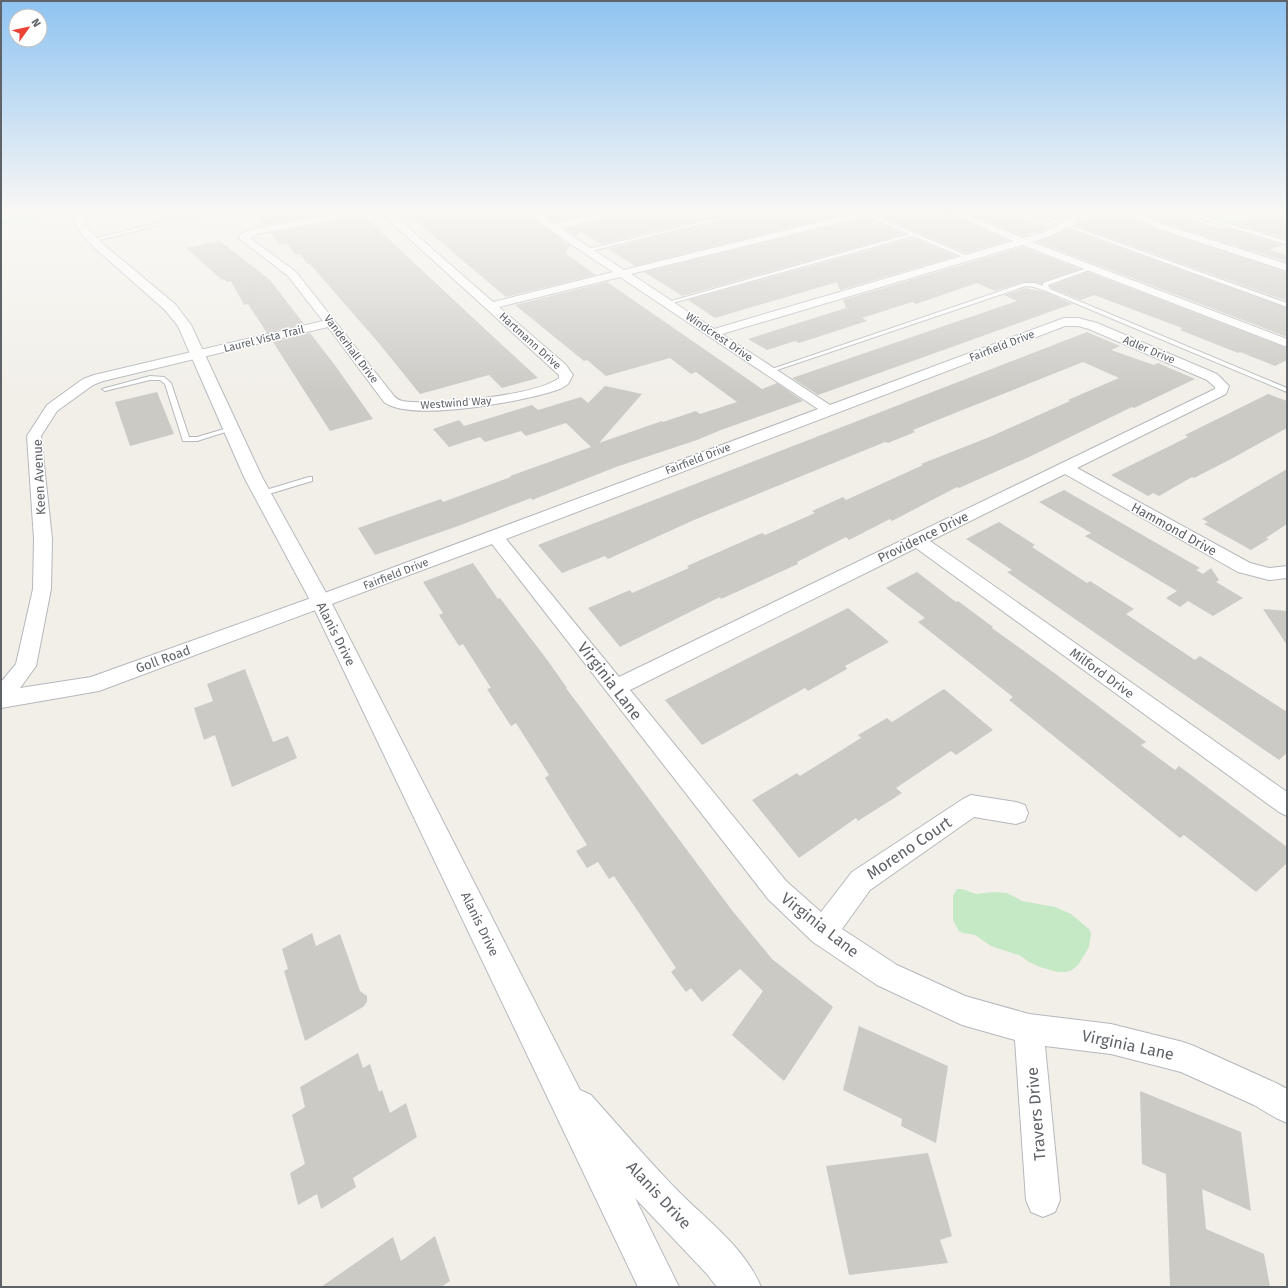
<svg xmlns="http://www.w3.org/2000/svg" width="1288" height="1288" viewBox="0 0 1288 1288" font-family="'Fira Sans',sans-serif">
  <style>
    .green { fill: #c5e8c5 }
    .building { fill: #cccac5 }
    .lines { fill: none; stroke-linecap: round; stroke-linejoin: round }
    .lane-casing { stroke: #b5b8bc; stroke-width: 2 }
    .street-casing { stroke: #b5b8bc; stroke-width: 2 }
    .secondary-casing { stroke: #b6babf; stroke-width: 2 }
    .lane { fill: #fff; fill-rule: evenodd }
    .street { fill: #fff; fill-rule: evenodd }
    .secondary { fill: #fff; fill-rule: evenodd }
    .labels { text-anchor: middle; dominant-baseline: central; stroke-width: 3; stroke-linejoin: round; paint-order: stroke }
    .far-street-label { font-size: 11px; fill: #5f6368; stroke: #fff }
    .street-label { font-size: 13px; fill: #5f6368; stroke: #fff }
    .near-street-label { font-size: 16px; fill: #5f6368; stroke: #fff }
  </style>
  <rect width="100%" height="100%" fill="#f1efe8"/>
  <g class="green">
    <polygon points="1,211 46,211 47,216 1,225"/>
    <polygon points="1230,215 1287,235 1287,240 1213,218"/>
    <polygon points="957,889 962,889 976,894 994,892 1007,893 1022,901 1055,907 1071,914 1089,929 1091,933 1089,947 1078,965 1072,970 1066,972 1057,972 1040,967 1029,962 1021,956 991,946 975,935 963,933 959,931 953,920 953,896"/>
  </g>
  <g class="building">
    <polygon points="278,211 339,211 264,225 256,215"/>
    <polygon points="404,211 523,211 570,246 565,253 596,275 506,297"/>
    <polygon points="538,211 604,211 553,222"/>
    <polygon points="631,211 740,211 601,244 580,231 576,237 564,229 626,215"/>
    <polygon points="757,211 855,212 635,266 608,249"/>
    <polygon points="880,211 945,211 1009,241 966,253 876,215"/>
    <polygon points="963,211 991,211 996,213 1002,212 1049,228 1023,236"/>
    <polygon points="1136,211 1164,211 1175,215 1157,220"/>
    <polygon points="1274,211 1287,215 1287,239 1237,224"/>
    <polygon points="1118,212 1159,230 1287,272 1287,301 1074,225 1078,222"/>
    <polygon points="364,216 486,330 538,378 502,388 489,375 420,394 377,341 310,264 308,264 300,254 296,255 287,244 280,245 270,233"/>
    <polygon points="867,217 905,234 682,296 644,272"/>
    <polygon points="1183,217 1222,229 1227,228 1282,245 1270,250 1287,255 1287,262 1163,223"/>
    <polygon points="1068,229 1287,308 1287,337 1037,242"/>
    <polygon points="913,238 957,256 840,290 837,282 715,318 688,300"/>
    <polygon points="220,241 270,280 304,324 267,333 248,304 244,305 231,281 227,282 224,279 222,280 186,248"/>
    <polygon points="1022,247 1080,269 1043,282 1042,284 1035,282 1024,282 995,291 977,283 916,304 912,302 862,318 867,321 799,343 795,341 767,350 748,339 846,308 843,300"/>
    <polygon points="1088,272 1287,348 1287,360 1275,366 1240,352 1238,353 1180,330 1182,328 1094,295 1081,300 1051,288 1050,286"/>
    <polygon points="607,282 762,389 777,383 803,401 721,430 697,440 616,467 532,500 531,498 461,525 375,555 358,528 441,499 443,502 511,477 510,476 591,447 566,423 526,436 521,431 485,442 480,437 449,447 433,429 459,420 464,426 532,405 538,410 581,397 588,403 605,386 642,394 599,443 662,421 663,422 696,411 700,414 737,402 696,372 691,374 670,358 606,376 587,360 584,361 515,305"/>
    <polygon points="1026,288 1045,292 1072,304 818,395 792,378 1017,301 1004,295"/>
    <polygon points="1087,332 1120,346 1111,350 1154,365 1158,363 1195,379 1134,408 1132,407 1029,457 959,488 957,487 892,521 890,519 849,540 846,537 797,562 798,564 721,599 720,597 620,647 588,608 630,590 632,593 689,568 687,566 762,533 765,535 815,513 812,511 843,497 846,500 923,465 921,464 992,436 1070,401 1068,400 1119,378 1083,362 950,415 913,430 915,432 888,443 885,442 694,520 608,559 605,556 562,573 538,545"/>
    <polygon points="310,333 334,364 373,419 330,431 273,342"/>
    <polygon points="157,392 174,434 130,446 115,402"/>
    <polygon points="1268,394 1287,401 1287,428 1233,458 1194,478 1192,477 1159,496 1153,493 1148,496 1111,475 1188,437 1185,435"/>
    <polygon points="1287,469 1287,524 1266,538 1269,539 1251,550 1204,524 1208,522 1202,519"/>
    <polygon points="1064,490 1200,568 1196,570 1203,574 1211,568 1219,580 1216,582 1243,598 1213,616 1188,601 1180,607 1166,598 1177,591 1085,536 1091,533 1039,502"/>
    <polygon points="999,522 1035,545 1032,547 1087,583 1090,581 1134,609 1126,614 1195,660 1200,656 1287,712 1287,753 1279,760 1007,572 1012,570 966,539"/>
    <polygon points="473,563 498,599 500,598 548,661 567,688 566,688 731,909 772,959 833,1007 784,1081 732,1035 763,991 740,969 702,1002 691,988 686,992 671,972 676,968 614,876 609,879 598,862 587,868 576,851 587,845 545,778 549,775 516,723 511,726 487,689 491,688 463,644 459,646 439,615 443,613 423,582"/>
    <polygon points="917,572 956,602 958,601 993,627 992,628 1053,672 1146,742 1141,745 1175,770 1179,766 1287,847 1287,863 1256,892 1184,835 1180,838 1009,700 1013,697 918,622 925,618 886,588"/>
    <polygon points="848,608 889,642 845,666 847,669 808,691 805,688 702,745 665,700"/>
    <polygon points="1263,609 1287,611 1287,645"/>
    <polygon points="245,669 273,742 288,736 297,758 232,787 215,735 204,740 194,708 213,701 207,684"/>
    <polygon points="944,689 993,730 956,755 951,751 896,788 902,793 858,821 856,818 799,858 752,800 797,773 800,776 861,738 858,735 887,718 892,722"/>
    <polygon points="312,933 316,946 340,934 360,991 367,996 367,1002 363,1007 305,1041 284,971 288,969 282,949"/>
    <polygon points="859,1026 948,1066 936,1143 901,1126 902,1119 843,1090"/>
    <polygon points="358,1053 363,1068 370,1064 379,1092 382,1090 390,1113 406,1103 417,1137 353,1178 356,1187 321,1209 317,1194 298,1205 290,1173 305,1164 292,1115 305,1107 300,1087"/>
    <polygon points="1140,1091 1241,1132 1251,1211 1202,1189 1206,1229 1264,1254 1270,1287 1170,1287 1166,1174 1142,1164"/>
    <polygon points="928,1153 952,1236 940,1240 948,1263 849,1275 826,1166"/>
    <polygon points="435,1236 450,1281 441,1287 321,1287 393,1237 401,1261"/>
  </g>
  <g class="lines">
    <defs>
      <g id="lane">
        <polygon points="205,211 214,211 92,242 89,240"/>
        <polygon points="747,211 756,211 587,252 584,250"/>
        <polygon points="856,211 863,211 973,258 968,259 913,236 669,304 664,303 909,234"/>
        <polygon points="1023,211 1030,211 1287,303 1287,307"/>
        <polygon points="1186,213 1200,215 1287,241 1287,245 1197,217 1186,215 1153,224 1151,223"/>
        <polygon points="1090,267 1095,268 1048,285 1050,289 1287,388 1287,392 1046,291 1034,287 1026,286 771,372 766,371 1024,283 1035,283 1043,286 1043,283"/>
        <polygon points="150,376 164,377 171,383 189,437 197,437 231,427 235,429 197,441 183,441 165,384 160,380 150,380 105,391 102,389"/>
        <polygon points="309,477 312,477 312,481 262,496 258,494 259,492"/>
      </g>
      <g id="street">
        <path d="M 348,211 L 368,211 L 364,214 L 257,234 L 250,238 L 296,272 L 394,396 C 396,398 398,400 402,401 C 430,406 537,396 559,378 L 559,375 L 379,211 L 389,211 L 493,302 L 613,272 L 548,229 L 524,211 L 535,211 L 553,224 L 612,211 L 630,211 L 626,214 L 560,228 L 624,270 L 863,211 L 879,211 L 878,213 L 631,274 L 714,329 L 1013,241 L 946,211 L 959,211 L 1023,238 L 1045,232 L 1066,220 L 1076,211 L 1086,211 C 1073,228 1052,236 1032,242 L 1287,339 L 1287,347 L 1022,245 L 722,334 L 830,405 L 1064,318 L 1078,318 L 1097,323 L 1217,374 L 1229,386 L 1226,394 L 1077,468 L 1250,563 L 1269,568 L 1287,566 L 1287,578 L 1269,580 L 1238,572 L 1065,474 L 930,541 L 1287,792 L 1287,816 L 1279,812 L 916,548 L 630,690 L 786,881 L 821,912 L 852,872 L 963,799 L 971,795 L 1016,802 L 1025,805 L 1028,813 L 1025,821 L 1016,824 L 974,817 L 870,890 L 842,929 L 897,965 L 965,996 L 1029,1014 L 1111,1024 L 1183,1042 L 1194,1046 L 1276,1083 L 1287,1089 L 1287,1123 L 1276,1118 L 1254,1105 L 1181,1072 L 1111,1054 L 1045,1046 L 1060,1200 L 1055,1212 L 1043,1217 L 1031,1212 L 1026,1200 L 1015,1040 L 962,1025 L 877,985 L 813,942 L 768,899 L 492,544 L 99,691 L 1,708 L 1,682 L 16,664 L 33,589 L 34,539 L 27,436 L 47,405 L 83,379 L 94,375 L 323,321 L 288,276 L 239,238 L 241,234 L 254,229 ZM 620,277 L 818,409 L 314,597 L 91,677 L 20,688 L 36,666 L 51,589 L 52,539 L 41,436 L 57,411 L 93,385 L 103,381 L 328,327 L 384,402 C 410,423 530,401 562,388 L 568,384 L 573,375 L 566,365 L 499,307 ZM 1065,326 L 1078,326 L 1089,329 L 1207,380 L 1215,387 L 1215,389 L 619,677 L 506,539 Z"/>
        <polygon points="1119,211 1132,211 1165,225 1287,264 1287,271 1159,229"/>
      </g>
      <path id="secondary" d="M 72,211 L 82,211 L 84,221 L 89,230 L 104,245 L 175,304 L 191,325 L 262,477 L 331,602 L 580,1090 L 591,1095 C 619,1126 646,1158 675,1188 C 705,1219 744,1246 761,1287 L 717,1287 L 706,1273 L 635,1198 L 679,1287 L 638,1287 L 311,602 L 244,477 L 178,326 L 165,310 L 96,249 L 81,234 L 74,221 Z"/>
    </defs>
    <use href="#lane" class="lane-casing"/>
    <use href="#street" class="street-casing"/>
    <use href="#secondary" class="secondary-casing"/>
    <use href="#lane" class="lane"/>
    <use href="#street" class="street"/>
    <use href="#secondary" class="secondary"/>
  </g>
  <linearGradient id="sky" x2="0" y2="1"><stop stop-color="#8fc3f1"/><stop offset="0.54" stop-color="#f9f8f5"/><stop offset="1" stop-color="#f9f8f5" stop-opacity="0"/></linearGradient>
  <rect width="1288" height="392" fill="url(#sky)"/>
  <g class="labels">
    <g class="far-street-label">
      <text transform="translate(719 337) rotate(34)">Windcrest Drive</text>
      <text transform="translate(264 339) rotate(-14)">Laurel Vista Trail</text>
      <text transform="translate(530 341) rotate(42)">Hartmann Drive</text>
      <text transform="translate(1002 346) rotate(-21)">Fairfield Drive</text>
      <text transform="translate(351 349) rotate(53)">Vanderhall Drive</text>
      <text transform="translate(1149 350) rotate(23)">Adler Drive</text>
      <text transform="translate(456 403) rotate(-4)">Westwind Way</text>
      <text transform="translate(698 459) rotate(-21)">Fairfield Drive</text>
      <text transform="translate(396 574) rotate(-21)">Fairfield Drive</text>
    </g>
    <g class="street-label">
      <text transform="translate(39 477) rotate(-93)">Keen Avenue</text>
      <text transform="translate(1174 529) rotate(29)">Hammond Drive</text>
      <text transform="translate(923 537) rotate(-26)">Providence Drive</text>
      <text transform="translate(336 634) rotate(63)">Alanis Drive</text>
      <text transform="translate(163 659) rotate(-20)">Goll Road</text>
      <text transform="translate(1102 673) rotate(36)">Milford Drive</text>
      <text transform="translate(480 924) rotate(64)">Alanis Drive</text>
    </g>
    <g class="near-street-label">
      <text transform="translate(610 681) rotate(52)">Virginia Lane</text>
      <text transform="translate(909 848) rotate(-34)">Moreno Court</text>
      <text transform="translate(820 925) rotate(38)">Virginia Lane</text>
      <text transform="translate(1128 1045) rotate(12)">Virginia Lane</text>
      <text transform="translate(1036 1114) rotate(-95)">Travers Drive</text>
      <text transform="translate(659 1195) rotate(47)">Alanis Drive</text>
    </g>
  </g>
  <rect width="1288" height="1288" fill="none" stroke="#5f6368" stroke-width="4"/>
  <g transform="translate(28 28) rotate(57)"><circle r="19" fill="#ffffff" stroke="#bfc1c3"/>
  <path d="M0-3L7 15L0 10L-7 15Z" fill="#ea4335"/>
  <text y="-6" font-size="11" font-weight="bold" text-anchor="middle" fill="#5f6368">N</text>
  </g>
</svg>
